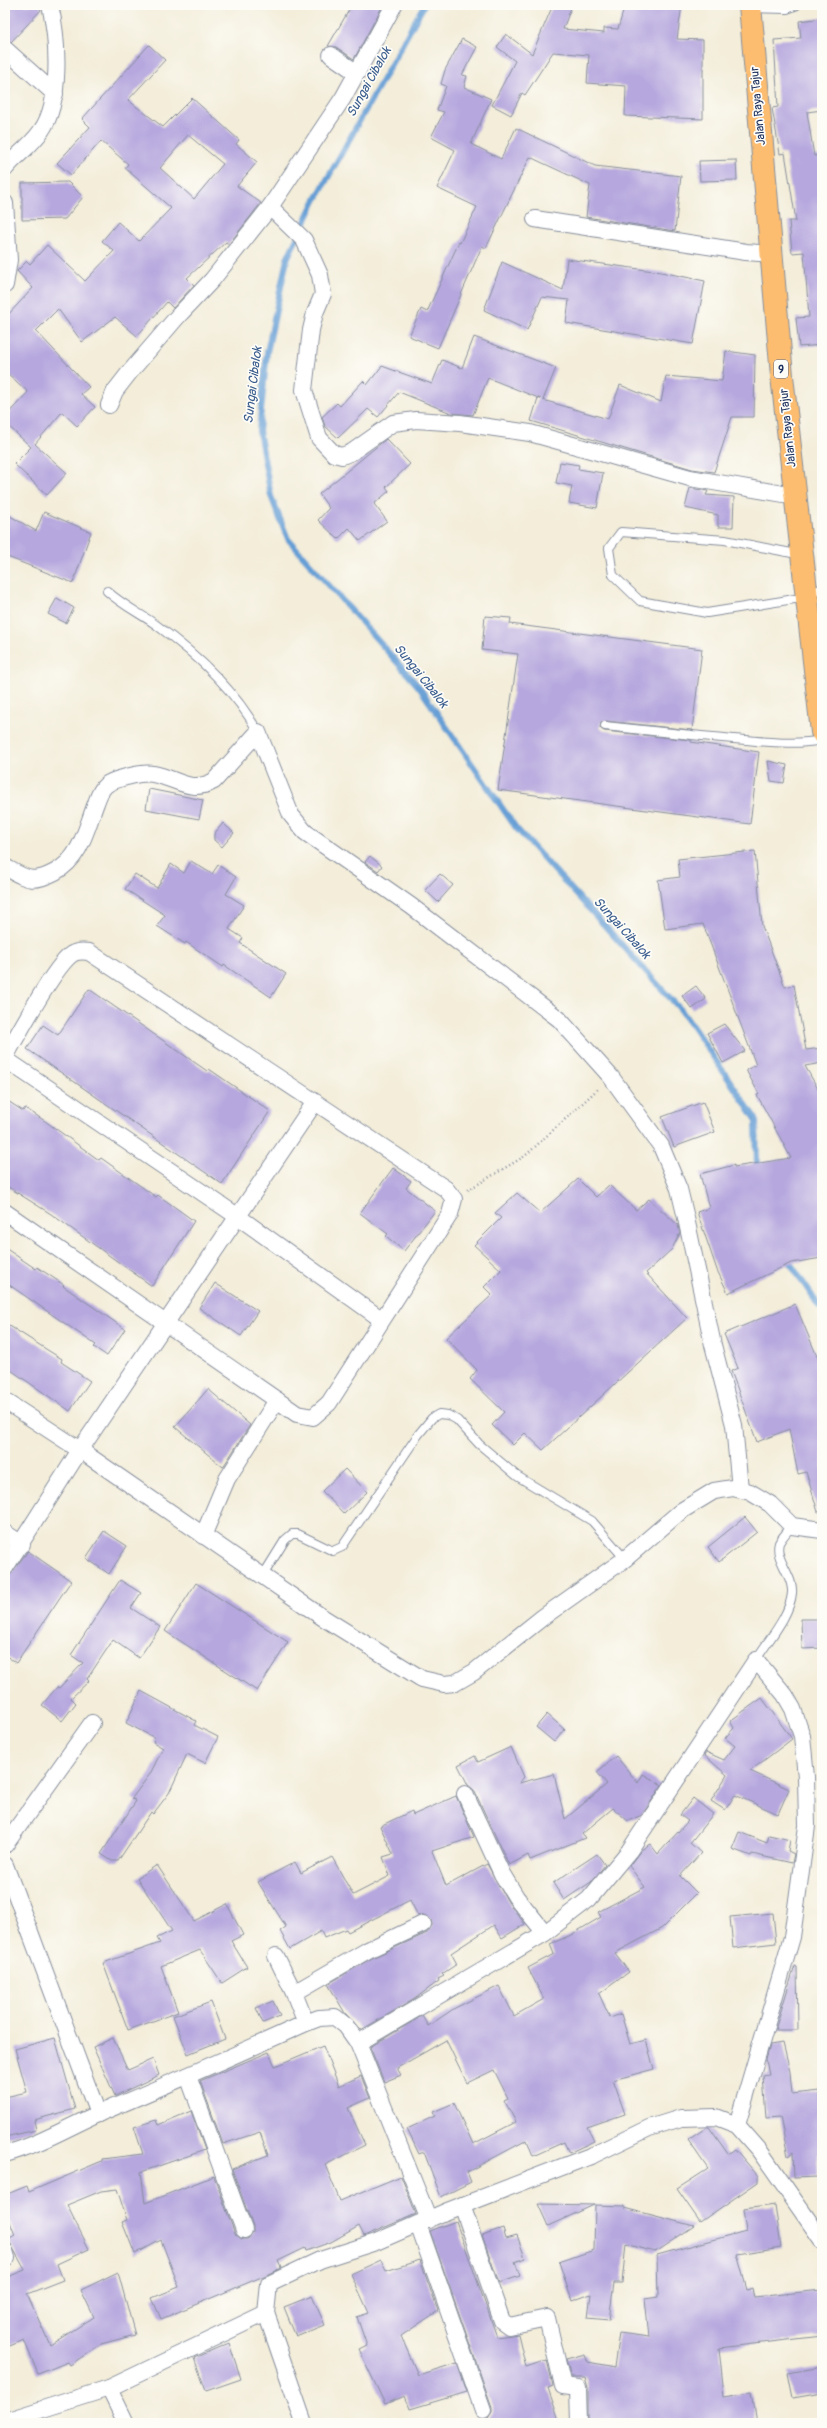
<svg xmlns="http://www.w3.org/2000/svg" width="827" height="2428" viewBox="0 0 827 2428" font-family="Pangolin,sans-serif">
  <style>
    .lines { fill: none; stroke-linecap: round; stroke-linejoin: round }
    .stream { stroke: #669fd5; stroke-width: 6 }
    .building { fill: #b6a7de; fill-rule: evenodd }
    .service-casing { stroke: #878e9c; stroke-width: 10 }
    .minor-casing { stroke: #878e9c; stroke-width: 18 }
    .trunk-casing { stroke: #878e9c; stroke-width: 24 }
    .path { stroke: #878e9c; stroke-width: 2.5; stroke-dasharray: 1 3; stroke-linecap: butt }
    .service { stroke: #fff; stroke-width: 8 }
    .minor { stroke: #fff; stroke-width: 16 }
    .trunk { stroke: #fcbd6f; stroke-width: 22 }
    .labels { text-anchor: middle; dominant-baseline: central; stroke-width: 3.5; stroke-linejoin: round; paint-order: stroke }
    .shield { fill: #fdfcf7; stroke: #5f6c8c; stroke-width: 1 }
    .shield-label { font-size: 11px; font-weight: bold; fill: #1b2f5e }
    .street-label { font-size: 12px; fill: #1b2f5e; stroke: #fdfcf7 }
    .water-label { font-size: 13px; font-style: italic; fill: #395c8e; stroke: #fdfcf7 }
  </style>
  <rect width="100%" height="100%" fill="#fdfcf7"/>
  <filter id="ink" filterUnits="userSpaceOnUse"><feTurbulence type="fractalNoise" baseFrequency=".025" numOctaves="2"/><feDisplacementMap in="SourceGraphic" scale="8" xChannelSelector="R" yChannelSelector="G"/><feConvolveMatrix kernelMatrix="1 2 1 2 8 2 1 2 1" color-interpolation-filters="sRGB"/></filter>
  <filter id="wash" filterUnits="userSpaceOnUse"><feTurbulence type="fractalNoise" baseFrequency=".012" numOctaves="4" result="noise"/><feDisplacementMap in="SourceGraphic" scale="16" xChannelSelector="R" yChannelSelector="G"/><feGaussianBlur stdDeviation="0.9" result="paint"/><feColorMatrix in="noise" values="0 0 0 0 0 0 0 0 0 0 0 0 0 0 0 0 0 1.4 0 .05"/><feComposite in="paint" operator="in"/></filter>
  <g filter="url(#wash)">
    <rect width="100%" height="100%" fill="#f3edd9"/>
    <g class="lines">
      <g class="stream">
        <polyline points="424,5 315,201 287,259 267,352 259,431 271,496 288,539 419,687 516,828 681,1010 756,1119 757,1171"/>
        <polyline points="786,1257 819,1306 822,1306"/>
      </g>
    </g>
    <g id="blocks">
      <g class="building">
        <polygon points="5,5 41,5 41,10 11,42 5,40"/>
        <polygon points="352,5 383,5 354,59 336,47 328,46"/>
        <polygon points="553,5 572,5 563,29 604,33 604,28 618,29 625,5 682,5 677,39 703,40 703,119 625,116 626,86 587,83 589,55 553,52 525,95 522,93 511,115 492,105 515,61 497,47 506,34 532,54"/>
        <polygon points="822,18 822,110 807,112 814,156 822,155 822,345 799,347 796,318 809,317 804,252 792,253 789,221 796,221 785,153 780,154 772,108 778,107 774,40 801,38 799,21"/>
        <polygon points="462,39 477,47 462,75 467,76 464,87 491,99 471,144 501,159 516,128 595,166 681,176 675,231 586,217 590,185 530,157 486,248 482,246 438,348 409,336 421,309 427,312 459,242 460,243 477,207 437,188 455,150 431,137 444,112 437,110 446,86 441,84 445,70"/>
        <path d="M 149,45 L 165,60 L 128,100 L 163,127 L 192,98 L 239,140 L 236,144 L 257,162 L 237,186 L 261,203 L 229,244 L 226,242 L 187,278 L 194,285 L 173,308 L 167,302 L 137,336 L 115,317 L 82,342 L 58,309 L 36,331 L 89,387 L 81,394 L 95,407 L 77,426 L 62,412 L 35,444 L 67,473 L 47,495 L 14,464 L 31,447 L 5,423 L 5,417 L 28,392 L 5,371 L 5,318 L 33,288 L 17,271 L 27,261 L 30,264 L 47,245 L 85,281 L 114,251 L 102,241 L 118,222 L 139,241 L 171,208 L 125,168 L 128,164 L 101,141 L 71,175 L 57,163 L 90,127 L 82,119 ZM 188,135 L 223,164 L 194,199 L 160,168 Z"/>
        <polygon points="736,160 737,180 700,181 699,161"/>
        <polygon points="68,182 83,197 65,219 22,220 22,183"/>
        <polygon points="567,259 661,272 705,281 693,344 566,323 569,300 542,297 527,330 484,310 502,262 563,290"/>
        <polygon points="474,337 556,368 543,400 608,419 620,385 661,402 666,376 722,381 726,351 755,355 754,417 732,417 714,472 692,469 531,421 538,398 541,399 488,378 473,415 451,413 399,392 378,417 368,409 338,438 325,426 322,417 337,403 340,406 363,381 367,385 382,366 432,384 442,360 462,368"/>
        <polygon points="386,439 410,464 386,487 389,491 374,504 387,521 360,541 349,528 338,539 318,520 329,508 319,494"/>
        <polygon points="560,462 579,465 578,469 603,473 597,508 569,503 572,486 556,483"/>
        <polygon points="690,488 708,491 706,495 734,497 733,527 718,527 718,515 685,508"/>
        <polygon points="44,512 91,532 73,583 5,556 5,513 36,531"/>
        <polygon points="57,598 74,608 66,623 48,614"/>
        <polygon points="485,616 511,618 510,624 702,649 692,730 606,721 601,722 600,728 604,731 691,740 691,742 759,752 750,824 498,790 518,654 482,650"/>
        <polygon points="768,761 787,765 784,783 771,781"/>
        <polygon points="149,789 203,800 199,819 146,809"/>
        <polygon points="223,823 234,833 222,847 214,840 214,834"/>
        <polygon points="755,851 762,926 785,987 794,985 806,1050 822,1048 822,1063 805,1066 822,1096 822,1258 791,1263 728,1293 717,1270 697,1212 709,1208 700,1174 734,1165 734,1167 791,1158 757,1095 759,1094 746,1070 756,1065 703,924 665,929 658,880 680,877 678,859"/>
        <polygon points="370,856 382,866 378,871 365,862"/>
        <polygon points="191,861 212,874 218,865 236,877 226,894 244,905 229,929 243,938 240,943 286,974 271,997 224,965 223,967 186,942 185,944 157,926 165,915 125,889 135,874 157,888 171,864 184,873"/>
        <polygon points="440,874 453,885 438,902 425,890"/>
        <polygon points="696,986 706,999 692,1009 682,996"/>
        <polygon points="89,989 207,1071 209,1069 270,1111 222,1184 27,1049 43,1025 58,1035"/>
        <polygon points="724,1024 745,1051 723,1063 707,1033"/>
        <polygon points="5,1099 23,1111 25,1108 45,1121 99,1160 101,1158 156,1197 158,1195 194,1221 152,1286 51,1214 5,1185"/>
        <polygon points="703,1102 715,1132 674,1147 662,1117"/>
        <polygon points="393,1168 411,1181 406,1188 435,1211 404,1251 386,1236 388,1234 360,1213"/>
        <polygon points="578,1179 596,1197 609,1185 636,1210 649,1199 678,1225 680,1233 672,1249 646,1273 687,1318 543,1450 525,1433 513,1445 492,1425 504,1412 470,1379 477,1370 446,1338 492,1295 484,1287 501,1270 474,1245 501,1218 495,1213 517,1193 540,1213"/>
        <polygon points="5,1248 36,1269 37,1267 64,1285 63,1286 125,1329 107,1356 94,1347 96,1345 5,1282"/>
        <polygon points="215,1283 258,1311 241,1336 199,1308"/>
        <polygon points="795,1304 822,1368 822,1511 818,1512 806,1472 798,1474 789,1429 757,1442 731,1371 738,1368 724,1334"/>
        <polygon points="5,1323 49,1351 62,1359 61,1362 90,1381 70,1411 5,1366"/>
        <polygon points="208,1389 250,1425 223,1467 175,1427"/>
        <polygon points="345,1469 367,1492 344,1514 322,1491"/>
        <polygon points="745,1517 757,1532 719,1562 708,1547"/>
        <polygon points="104,1531 127,1546 109,1574 86,1558"/>
        <polygon points="28,1551 71,1581 16,1663 5,1655 5,1581"/>
        <polygon points="120,1580 141,1593 131,1608 160,1627 139,1658 113,1640 87,1679 89,1681 71,1698 76,1703 62,1721 42,1705 57,1687 59,1688 83,1663 71,1655"/>
        <polygon points="196,1583 288,1642 257,1691 165,1631"/>
        <polygon points="801,1619 822,1619 822,1648 802,1649"/>
        <polygon points="141,1691 196,1721 194,1725 218,1737 205,1763 187,1754 169,1793 153,1814 151,1812 118,1861 112,1861 101,1854 136,1801 132,1798 150,1774 163,1748 153,1742 155,1738 126,1723"/>
        <polygon points="762,1698 792,1739 750,1771 789,1789 778,1814 735,1795 725,1810 711,1801 727,1775 704,1755 706,1752 724,1760 735,1746 725,1738 734,1728 730,1721"/>
        <polygon points="547,1714 565,1730 554,1742 536,1727"/>
        <polygon points="511,1747 524,1777 519,1783 554,1774 565,1819 607,1784 597,1772 616,1756 638,1783 643,1774 662,1785 642,1815 628,1821 613,1808 582,1834 585,1838 530,1860 528,1855 509,1865 474,1790 468,1785 458,1765 475,1756 478,1762"/>
        <polygon points="456,1796 474,1837 432,1851 446,1886 487,1864 508,1902 525,1924 502,1938 494,1925 451,1953 457,1964 442,1974 444,1976 438,1979 439,1981 413,2000 361,2030 345,2013 328,1984 372,1958 427,1933 432,1925 431,1920 424,1915 418,1916 410,1900 348,1932 346,1929 324,1938 321,1931 290,1949 280,1931 286,1927 258,1882 295,1862 301,1873 332,1857 353,1895 390,1876 383,1857 393,1854 380,1826 412,1811 413,1815"/>
        <polygon points="693,1798 713,1814 690,1843 701,1853 680,1876 697,1893 662,1928 615,1953 629,1972 599,1994 610,2018 621,2014 630,2044 646,2040 654,2069 613,2080 625,2114 587,2127 594,2141 569,2153 564,2142 533,2156 527,2140 467,2172 471,2182 441,2197 424,2152 419,2154 407,2129 435,2116 433,2112 454,2103 473,2144 516,2122 504,2100 508,2098 494,2070 467,2083 446,2040 397,2068 401,2075 384,2082 370,2047 422,2016 428,2026 455,2008 499,1986 514,2016 544,1999 528,1968 554,1954 550,1944 569,1936 601,1917 598,1912 645,1887 629,1866 641,1850 650,1844 658,1854 688,1821 680,1815"/>
        <polygon points="739,1832 767,1843 769,1835 790,1840 788,1851 794,1854 792,1863 752,1854 751,1856 732,1849"/>
        <polygon points="597,1854 605,1865 591,1882 564,1900 553,1883"/>
        <polygon points="157,1865 194,1921 227,1904 243,1935 231,1941 247,1967 222,1983 200,1950 161,1966 178,2012 128,2030 103,1963 160,1943 157,1938 172,1931 137,1878"/>
        <polygon points="773,1913 776,1943 733,1948 730,1917"/>
        <polygon points="795,1966 797,1967 798,2030 775,2030"/>
        <polygon points="273,2001 280,2016 263,2023 256,2008"/>
        <polygon points="211,2002 225,2039 188,2054 173,2016"/>
        <polygon points="55,2038 75,2109 34,2120 36,2130 5,2137 5,2097 27,2092 15,2049"/>
        <polygon points="113,2038 128,2070 153,2059 159,2075 115,2096 93,2047"/>
        <polygon points="783,2043 790,2072 792,2094 820,2091 822,2154 817,2154 818,2177 794,2178 793,2152 788,2156 780,2117 766,2118 763,2075 769,2074 766,2060 770,2045"/>
        <polygon points="323,2046 339,2086 361,2076 370,2098 348,2108 365,2145 325,2165 340,2201 401,2176 416,2214 364,2236 359,2226 331,2242 306,2251 305,2248 278,2261 281,2268 264,2276 161,2319 152,2298 179,2287 161,2240 135,2254 122,2222 127,2220 117,2189 101,2191 67,2205 89,2249 57,2264 63,2280 27,2294 50,2345 94,2317 81,2290 118,2272 135,2335 101,2344 70,2365 68,2362 38,2374 24,2340 5,2348 5,2278 25,2270 8,2239 15,2235 5,2209 5,2195 27,2186 29,2192 102,2161 102,2159 143,2154 134,2127 156,2120 158,2125 191,2111 205,2150 141,2172 145,2203 214,2176 235,2234 242,2239 248,2239 253,2232 253,2227 232,2169 268,2155 260,2132 223,2144 200,2081 269,2052 275,2066"/>
        <polygon points="707,2127 709,2127 728,2154 735,2149 758,2176 758,2182 700,2222 677,2189 708,2169 688,2140"/>
        <polygon points="538,2204 594,2205 548,2226"/>
        <polygon points="595,2205 625,2206 625,2208 694,2226 655,2252 626,2244 622,2283 614,2283 609,2320 588,2318 591,2294 572,2301 559,2262 594,2250"/>
        <polygon points="775,2205 781,2247 737,2254 747,2290 752,2288 754,2297 822,2290 822,2336 719,2348 724,2396 751,2392 756,2423 588,2423 588,2388 585,2377 571,2377 566,2359 585,2354 588,2362 614,2367 619,2333 649,2337 645,2299 658,2297 657,2255 746,2231 743,2209"/>
        <polygon points="456,2221 497,2337 518,2334 526,2367 547,2360 553,2386 548,2388 560,2423 490,2423 488,2418 492,2412 492,2407 430,2231"/>
        <polygon points="503,2228 506,2238 517,2235 525,2258 515,2262 520,2276 499,2283 482,2235"/>
        <polygon points="381,2260 386,2271 420,2260 438,2311 401,2336 418,2375 457,2363 467,2392 410,2409 405,2396 385,2404 359,2350 367,2346 357,2317 369,2313 351,2274"/>
        <polygon points="312,2296 325,2325 296,2337 284,2307"/>
        <polygon points="229,2343 241,2379 206,2391 194,2358"/>
        <polygon points="822,2367 822,2393 793,2398 788,2373"/>
      </g>
    </g>
  </g>
  <g filter="url(#ink)">
    <use href="#blocks" fill-opacity="0" stroke="#878e9c" stroke-width="1"/>
    <g class="lines">
      <defs>
        <g id="service">
          <polyline points="751,8 787,9 797,5"/>
          <polyline points="802,555 725,540 621,532 609,548 613,575 640,601 707,613 807,597 822,588"/>
          <path d="M 107,591 C 121,604 139,613 155,624 C 195,653 234,688 258,732"/>
          <path d="M 605,726 C 652,731 699,736 746,740 C 771,742 797,745 822,740"/>
          <polyline points="262,1577 285,1540 292,1534 298,1534 333,1551 342,1547 418,1435 432,1418 439,1414 448,1415 457,1420 479,1444 517,1476 592,1521 625,1559"/>
          <path d="M 756,1660 C 768,1640 790,1616 792,1593 C 794,1576 774,1559 779,1543 C 782,1537 788,1531 792,1526"/>
        </g>
        <g id="minor">
          <polyline points="5,49 55,94"/>
          <polyline points="331,55 357,73"/>
          <path d="M 5,169 C 16,155 31,146 41,131 C 62,102 58,39 50,5"/>
          <polyline points="5,203 9,260 5,285"/>
          <polyline points="270,207 304,240 320,275 323,294 315,313 311,330 304,390 319,438 334,454 342,456 352,452 393,423 416,420 460,423 530,433 690,478 795,496"/>
          <polyline points="535,219 746,252 772,254"/>
          <polyline points="109,405 115,391 129,373 178,316 212,280 270,207 343,98 394,5"/>
          <path d="M 5,867 C 27,879 32,884 55,872 C 81,858 86,829 96,803 C 98,797 101,789 106,785 C 112,780 120,779 126,777 C 135,775 144,772 153,774 C 177,778 190,794 214,781 L 258,732 L 291,815 L 305,832 L 411,906 L 559,1019 L 611,1077 L 661,1146 L 679,1189 L 686,1218 L 713,1345 L 734,1425 L 740,1489"/>
          <path d="M 5,1057 C 18,1035 54,966 72,954 C 77,951 83,951 89,952 L 446,1189 L 454,1199 L 450,1214 L 443,1225 L 329,1403 L 313,1417 L 297,1414 L 5,1212"/>
          <polyline points="5,1059 237,1216 381,1319"/>
          <polyline points="5,1401 80,1450 322,1617 422,1679 444,1684 455,1683 474,1672 543,1617 625,1559 681,1511 714,1491 733,1488 750,1492 770,1504 792,1526 822,1530"/>
          <polyline points="5,1533 22,1544"/>
          <polyline points="203,1536 227,1479 277,1400"/>
          <polyline points="5,1568 80,1450 315,1102"/>
          <polyline points="465,1794 502,1874 516,1897 545,1933"/>
          <polyline points="5,1845 92,1723"/>
          <polyline points="5,1865 98,2114"/>
          <polyline points="276,1956 294,1993"/>
          <polyline points="306,2023 294,1993 368,1950 423,1924"/>
          <polyline points="358,2043 545,1933 589,1899 629,1851 756,1660 785,1695 793,1709 802,1736 806,1777 807,1826 792,1937 737,2125"/>
          <polyline points="188,2076 244,2230"/>
          <path d="M 5,2154 C 39,2145 68,2127 100,2113 C 169,2084 238,2054 306,2023 L 319,2018 L 335,2017 L 346,2026 L 358,2043 L 429,2220"/>
          <polyline points="462,2205 502,2321 509,2326 547,2318 563,2386 578,2388 579,2423"/>
          <polyline points="418,2224 483,2410"/>
          <polyline points="5,2251 7,2258"/>
          <polyline points="266,2313 304,2423"/>
          <polyline points="109,2388 126,2423"/>
          <polyline points="5,2421 109,2388 266,2313 269,2284 320,2260 376,2242 445,2212 593,2155 649,2128 681,2118 716,2117 737,2125 759,2150 822,2240"/>
        </g>
        <polyline id="trunk" points="750,5 782,376 822,732"/>
      </defs>
      <use href="#service" class="service-casing"/>
      <use href="#minor" class="minor-casing"/>
      <use href="#trunk" class="trunk-casing"/>
      <polyline class="path" points="468,1190 525,1156 599,1088"/>
      <use href="#service" class="service"/>
      <use href="#minor" class="minor"/>
      <use href="#trunk" class="trunk"/>
    </g>
  </g>
  <g class="labels">
    <rect class="shield" x="774" y="360" width="14" height="18" rx="3"/>
    <g class="shield-label">
      <text x="781" y="369">9</text>
    </g>
    <g class="street-label">
      <text transform="translate(758 106) rotate(-95)">Jalan Raya Tajur</text>
      <text transform="translate(788 428) rotate(-96)">Jalan Raya Tajur</text>
    </g>
    <g class="water-label">
      <text transform="translate(369 82) rotate(-61)">Sungai Cibalok</text>
      <text transform="translate(253 385) rotate(-83)">Sungai Cibalok</text>
      <text transform="translate(421 676) rotate(51)">Sungai Cibalok</text>
      <text transform="translate(622 928) rotate(48)">Sungai Cibalok</text>
    </g>
  </g>
  <rect width="827" height="2428" fill="none" stroke="#fdfcf7" stroke-width="20"/>
</svg>
